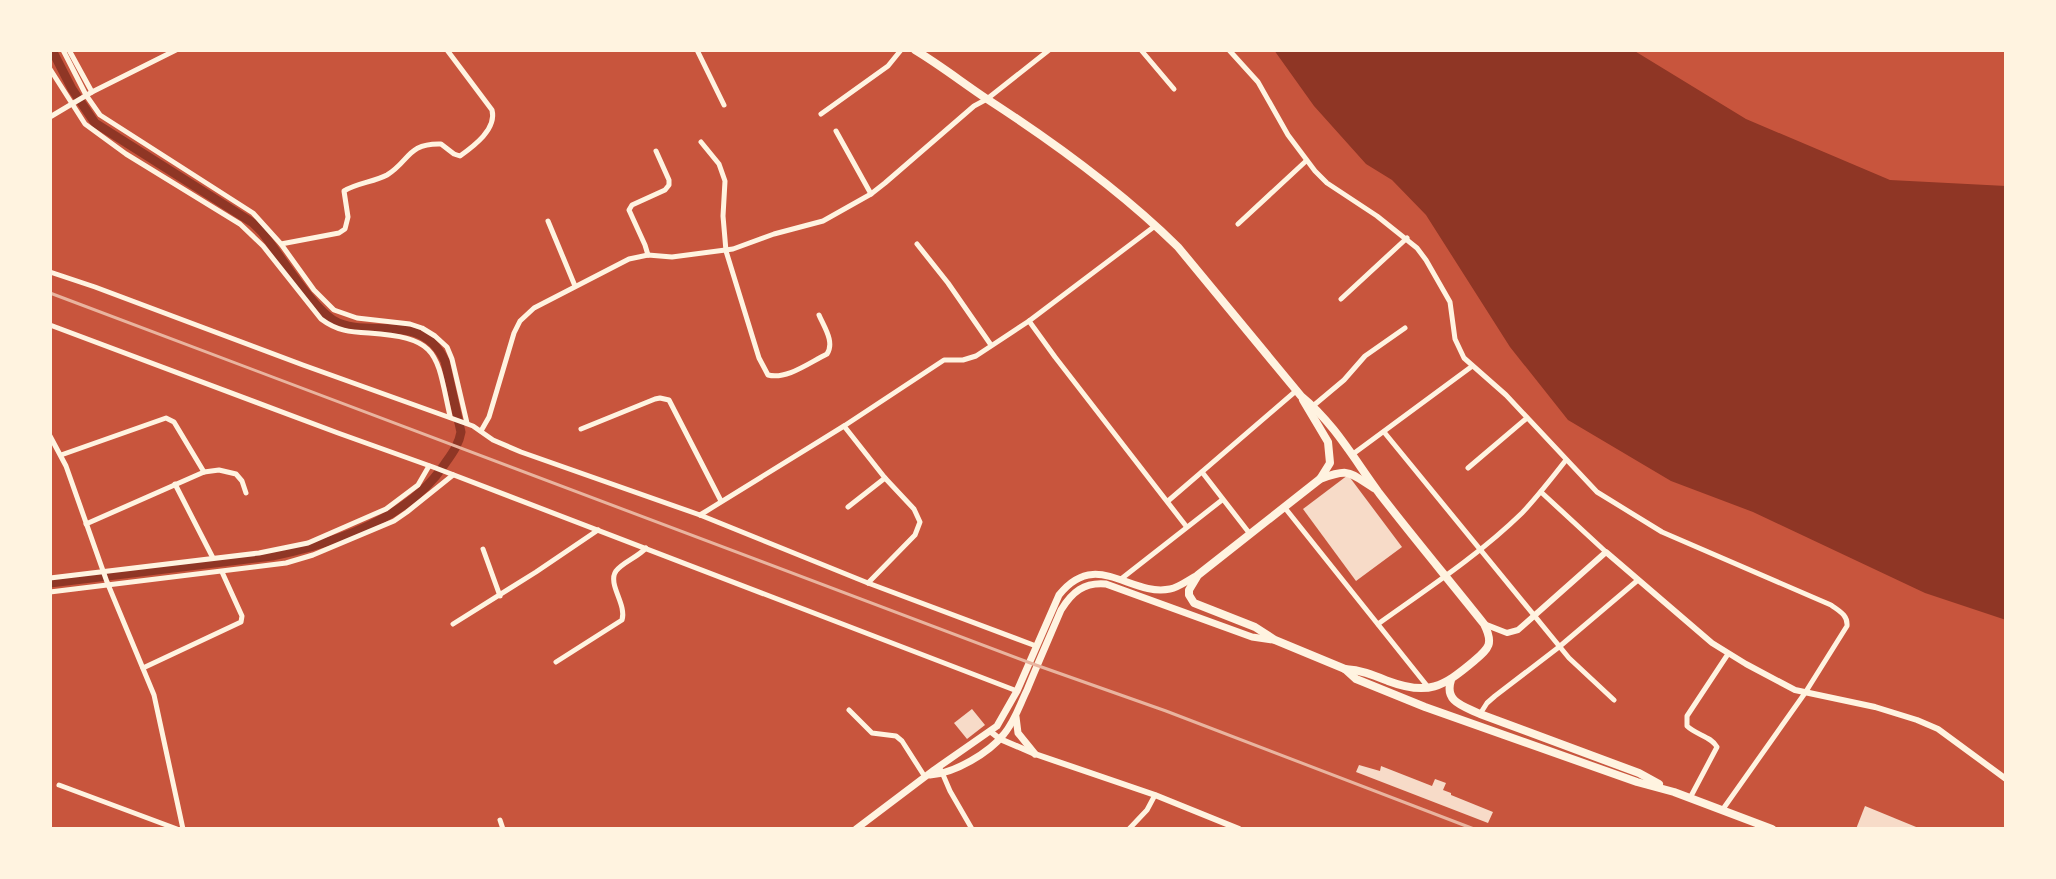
<svg xmlns="http://www.w3.org/2000/svg" width="2056" height="879" viewBox="0 0 2056 879" font-family="'Roboto Condensed',sans-serif">
  <style>
    .water { fill: #8f3625 }
    .lines { fill: none; stroke-linecap: round; stroke-linejoin: round }
    .canal { stroke: #8f3625; stroke-width: 9 }
    .building { fill: #f7dbc8 }
    .minor { stroke: #fff3e0; stroke-width: 5 }
    .tertiary { stroke: #fff3e0; stroke-width: 6 }
    .secondary { stroke: #fff3e0; stroke-width: 7 }
    .trunk { stroke: #fff3e0; stroke-width: 8 }
    .rail { stroke: #e9b49f; stroke-width: 3 }
  </style>
  <rect width="100%" height="100%" fill="#c8553d"/>
  <polygon class="water" points="1274,50 1633,50 1746,119 1890,180 2006,186 2006,620 1925,593 1753,512 1671,481 1568,420 1510,347 1426,215 1392,180 1366,164 1314,106"/>
  <g class="lines">
    <path class="canal" d="M 50,583 L 272,556 C 332,544 408,519 444,465 C 451,455 459,445 461,432 L 445,361 C 421,309 367,341 333,320 C 311,306 279,254 262,232 L 253,223 L 95,123 L 72,89 L 52,50"/>
  </g>
  <g class="building">
    <polygon points="1348,475 1402,547 1356,581 1303,509"/>
    <polygon points="972,709 985,725 967,739 954,723"/>
    <polygon points="1359,765 1380,771 1381,766 1432,786 1435,779 1446,783 1443,790 1451,793 1451,795 1493,812 1488,823 1356,772"/>
    <polygon points="1865,806 1921,829 1856,829"/>
  </g>
  <g class="lines">
    <g class="minor">
      <polyline points="63,50 86,95 100,115 253,213 281,244 314,290 334,310 357,318 410,324 422,328 435,336 447,347 452,359 467,423"/>
      <polyline points="69,50 92,92"/>
      <polyline points="697,50 724,105"/>
      <polyline points="1141,50 1174,89"/>
      <path d="M 1229,50 L 1258,82 L 1288,135 L 1315,171 L 1327,183 L 1377,216 L 1417,248 L 1426,260 L 1450,302 L 1455,339 L 1464,358 L 1506,395 L 1597,492 L 1662,532 L 1831,605 C 1839,611 1848,615 1847,626 L 1805,693 L 1723,809"/>
      <path d="M 50,69 L 85,124 L 126,154 L 240,224 L 263,246 L 321,319 C 337,331 350,332 369,333 C 440,338 436,353 450,416"/>
      <polyline points="821,114 888,66 901,50"/>
      <polyline points="50,117 92,92 176,50"/>
      <polyline points="836,131 871,194"/>
      <path d="M 701,142 L 719,164 L 725,181 L 723,216 L 726,251 L 759,358 L 768,375 C 787,380 810,362 827,354 C 835,342 824,327 819,315"/>
      <polyline points="548,221 575,286"/>
      <polyline points="1238,224 1306,161"/>
      <path d="M 281,244 L 339,233 L 345,229 L 348,217 L 344,191 C 357,183 374,182 387,175 C 410,161 407,143 441,144 L 454,154 L 460,156 C 474,146 497,129 492,110 L 447,50"/>
      <polyline points="917,244 948,283 991,345"/>
      <polyline points="648,255 645,245 629,210 632,205 665,190 669,185 669,180 656,151"/>
      <polyline points="50,272 95,287 303,365 462,422 473,426 493,440 521,452 700,515 868,583 1036,646"/>
      <polyline points="1341,299 1407,238"/>
      <polyline points="1029,321 1055,357 1186,526"/>
      <polyline points="50,325 338,433 433,467 1017,691"/>
      <polyline points="1313,406 1344,380 1365,356 1405,328"/>
      <polyline points="844,426 885,478 914,509 920,522 915,535 868,583"/>
      <polyline points="581,429 655,399 660,398 669,400 721,501"/>
      <polyline points="481,431 489,417 514,333 520,321 534,308 629,259 648,255 672,257 733,249 774,234 823,221 871,194 885,183 974,106 987,99 1049,50"/>
      <polyline points="1384,432 1569,658 1614,700"/>
      <polyline points="50,436 66,466 107,582 154,695 183,829"/>
      <polyline points="1353,454 1471,367"/>
      <polyline points="61,455 166,418 174,422 204,472"/>
      <polyline points="1468,468 1527,418"/>
      <polyline points="1202,472 1250,534"/>
      <polyline points="175,484 213,558"/>
      <polyline points="1541,492 1606,552"/>
      <polyline points="1168,501 1297,390"/>
      <polyline points="848,507 885,478"/>
      <polyline points="1285,508 1428,687"/>
      <polyline points="700,515 844,426 944,360 963,360 976,356 1029,321 1155,226"/>
      <polyline points="86,524 204,472 219,470 236,474 242,481 246,493"/>
      <polyline points="483,549 500,596"/>
      <polyline points="50,578 259,553 308,543 386,509 418,485 429,466"/>
      <polyline points="1121,579 1222,500"/>
      <polyline points="50,592 286,563 313,555 394,521 407,512 453,475"/>
      <polyline points="453,624 536,572 598,530"/>
      <path d="M 1378,624 C 1427,589 1479,555 1522,513 C 1538,496 1552,478 1566,460"/>
      <path d="M 556,662 L 622,620 C 627,604 607,584 616,571 C 623,562 638,557 646,548"/>
      <polyline points="143,668 241,622 242,616 222,572"/>
      <polyline points="849,710 872,733 896,736 902,741 925,777"/>
      <polyline points="1480,714 1487,703 1495,696 1559,647 1638,580"/>
      <polyline points="941,770 950,791 972,829"/>
      <polyline points="59,785 177,829"/>
      <path d="M 1690,798 L 1717,747 C 1711,736 1696,735 1687,726 L 1687,716 L 1728,654"/>
      <polyline points="500,820 503,829"/>
      <polyline points="1129,829 1147,810 1155,795"/>
    </g>
    <g class="tertiary">
      <polyline points="1484,624 1507,633 1518,630 1606,552 1712,643 1746,664 1795,690 1875,707 1917,720 1938,729 2006,779"/>
      <polyline points="991,732 1000,739 1035,754 1155,795 1239,829"/>
    </g>
    <g class="secondary">
      <polyline points="1016,717 1018,733 1035,754"/>
      <path d="M 930,775 C 955,773 989,753 1004,734 C 1015,721 1020,704 1027,690 C 1038,663 1050,636 1061,610 C 1072,592 1084,582 1106,584 L 1252,637 L 1273,640"/>
      <path d="M 856,829 L 934,770 L 997,726 L 1017,691 L 1059,595 C 1096,548 1130,597 1170,589 C 1180,587 1189,579 1198,575"/>
    </g>
    <g class="trunk">
      <path d="M 915,50 C 940,65 963,83 987,99 C 1055,143 1120,190 1178,247 L 1301,396 C 1334,423 1354,459 1379,493 C 1413,537 1449,580 1484,624 C 1494,644 1489,648 1474,661 C 1443,687 1428,696 1388,681 C 1373,675 1361,670 1345,669"/>
      <polyline points="1303,400 1328,442 1330,463 1320,479"/>
      <path d="M 1374,488 C 1348,472 1350,468 1320,479 L 1198,575 L 1189,590 L 1189,595 L 1194,603 L 1255,627 L 1275,640 L 1345,669 L 1356,679 L 1425,707 L 1637,782 L 1674,792 L 1772,829"/>
      <path d="M 1451,680 C 1444,702 1463,706 1480,714 L 1639,773 L 1659,784"/>
    </g>
    <polyline class="rail" points="50,293 1033,664 1166,711 1474,829"/>
  </g>
  <rect width="2056" height="879" fill="none" stroke="#fff3e0" stroke-width="104"/>
</svg>
